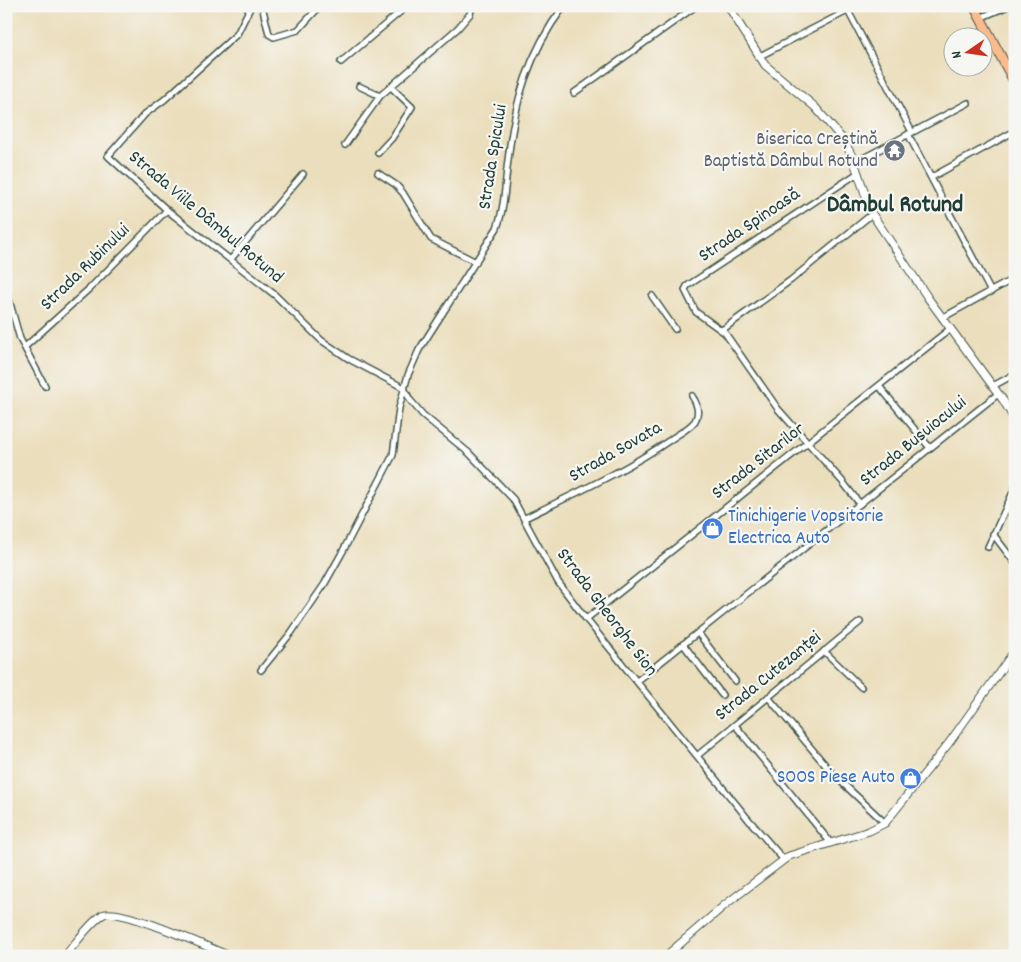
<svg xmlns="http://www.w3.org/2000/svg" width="1021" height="962" viewBox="0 0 1021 962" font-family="Dekko,sans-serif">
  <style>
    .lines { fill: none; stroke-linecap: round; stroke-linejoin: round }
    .minor-casing { stroke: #3e5548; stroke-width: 8 }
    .tertiary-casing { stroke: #3e5548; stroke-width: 9 }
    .primary-casing { stroke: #3e5548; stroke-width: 11 }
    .minor { stroke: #fff; stroke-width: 5 }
    .tertiary { stroke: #fff; stroke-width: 7 }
    .primary { stroke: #fbbb8d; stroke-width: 9 }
    .labels { text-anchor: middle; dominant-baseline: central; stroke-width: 4.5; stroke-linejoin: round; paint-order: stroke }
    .worship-label { font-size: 19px; fill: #5b616d; stroke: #f6f6f2; text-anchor: end }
    .street-label { font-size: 19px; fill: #1f3d34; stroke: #f6f6f2 }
    .shop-label { font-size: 19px; fill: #366cbe; stroke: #f6f6f2; text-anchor: start }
    .district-label { font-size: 24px; font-weight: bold; fill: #1f3d34; stroke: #f6f6f2 }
  </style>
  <rect width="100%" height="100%" fill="#f6f6f2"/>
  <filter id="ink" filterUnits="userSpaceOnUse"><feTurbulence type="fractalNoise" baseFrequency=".02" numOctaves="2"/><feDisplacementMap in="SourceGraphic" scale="10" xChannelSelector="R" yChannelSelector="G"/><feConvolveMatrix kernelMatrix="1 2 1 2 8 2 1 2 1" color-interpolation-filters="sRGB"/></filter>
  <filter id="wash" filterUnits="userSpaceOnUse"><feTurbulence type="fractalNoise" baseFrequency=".0096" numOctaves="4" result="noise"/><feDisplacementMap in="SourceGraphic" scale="20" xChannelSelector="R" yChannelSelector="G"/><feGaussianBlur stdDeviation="1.12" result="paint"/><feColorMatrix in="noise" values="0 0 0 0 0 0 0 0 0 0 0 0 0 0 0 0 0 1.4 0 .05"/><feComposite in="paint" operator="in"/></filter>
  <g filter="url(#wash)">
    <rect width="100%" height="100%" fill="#ebdebc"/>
  </g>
  <g filter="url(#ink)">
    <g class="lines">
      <defs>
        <g id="minor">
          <polyline points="251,6 237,34 164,100 145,114 108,156 167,210 275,295 321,340 349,359 404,388"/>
          <polyline points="262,6 269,34 274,37 298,30 320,6"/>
          <polyline points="848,11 912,132"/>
          <polyline points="980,18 1008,6"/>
          <polyline points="758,57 857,6"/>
          <polyline points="341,62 407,6"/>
          <polyline points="359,86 380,96"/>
          <polyline points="574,93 696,6"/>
          <polyline points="908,134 991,292"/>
          <polyline points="345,145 380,96 458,28 470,14 472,6"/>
          <polyline points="378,153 392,138 412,107 391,87"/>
          <polyline points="854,163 968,103"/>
          <polyline points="378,173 396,185 403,193 431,239 476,262"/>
          <polyline points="858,173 687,286 685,290 696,312 725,333 778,409 842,481 860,504"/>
          <polyline points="932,177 1015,131"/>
          <polyline points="231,259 303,174"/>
          <polyline points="6,289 20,339 45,386"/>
          <polyline points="652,296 675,329"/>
          <polyline points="942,318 1015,278"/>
          <polyline points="722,330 791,280 872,214"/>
          <polyline points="26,346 90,288 167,210"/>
          <polyline points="879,386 930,448"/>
          <polyline points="993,386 1015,374"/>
          <polyline points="405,390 410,400 423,415 469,453 513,499 558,582 586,619 748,819 784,860"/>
          <polyline points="1007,505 1015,523"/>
          <path d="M 525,518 C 574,494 625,471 670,440 C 678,434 689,429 695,421 C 700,413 697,403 692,396"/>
          <polyline points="993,534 1015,563"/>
          <polyline points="988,547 1015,488"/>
          <polyline points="586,619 950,329"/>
          <polyline points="698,633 735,681"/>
          <polyline points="683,644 722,695"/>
          <polyline points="824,651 861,687"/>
          <path d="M 261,670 L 291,633 L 324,585 L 343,551 L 393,455 L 399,408 L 408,375 L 419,350 L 497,228 C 505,206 505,183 508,160 C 515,101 528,54 564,6"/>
          <polyline points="637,681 998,394"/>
          <polyline points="768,697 832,773 885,823"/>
          <polyline points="735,725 830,842"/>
          <polyline points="698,755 860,622"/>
          <polyline points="208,956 211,948"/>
        </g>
        <g id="tertiary">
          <polyline points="728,6 765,65 815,107 844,141 852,156 872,214 928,298 1003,400 1015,420"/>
          <path d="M 65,956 C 76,943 88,925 102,915 C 117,905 209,948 230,956"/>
          <polyline points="666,956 726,904 789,856 869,831 885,823 949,743 1015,650"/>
        </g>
        <polyline id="primary" points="974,6 1015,83"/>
      </defs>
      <use href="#minor" class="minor-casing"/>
      <use href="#tertiary" class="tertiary-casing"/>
      <use href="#primary" class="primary-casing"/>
      <use href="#minor" class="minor"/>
      <use href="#tertiary" class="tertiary"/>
      <use href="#primary" class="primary"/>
    </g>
  </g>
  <defs>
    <symbol id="temple-disc" viewBox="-11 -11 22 22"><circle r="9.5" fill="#6b7280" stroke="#f6f6f2"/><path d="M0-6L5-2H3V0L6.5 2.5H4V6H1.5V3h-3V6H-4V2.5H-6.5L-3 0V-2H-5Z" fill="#fff"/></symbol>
    <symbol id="shop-disc" viewBox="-11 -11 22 22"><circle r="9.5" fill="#3f7fe0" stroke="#f6f6f2"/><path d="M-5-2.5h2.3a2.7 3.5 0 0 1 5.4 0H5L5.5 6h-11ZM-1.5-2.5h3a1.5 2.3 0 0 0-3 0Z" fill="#fff"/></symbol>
  </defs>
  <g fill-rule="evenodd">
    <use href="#temple-disc" x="882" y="138" width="25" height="25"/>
    <use href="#shop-disc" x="700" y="516" width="25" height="25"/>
    <use href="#shop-disc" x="898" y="766" width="25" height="25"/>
  </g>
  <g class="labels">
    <g class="worship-label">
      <text x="878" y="140">Biserica Creștină<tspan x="878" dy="22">Baptistă Dâmbul Rotund</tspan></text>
    </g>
    <g class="street-label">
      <text transform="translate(494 157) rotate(-81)">Strada Spicului</text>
      <text transform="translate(205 218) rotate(40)">Strada Viile Dâmbul Rotund</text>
      <text transform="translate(750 226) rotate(-34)">Strada Spinoasă</text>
      <text transform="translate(86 268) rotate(-44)">Strada Rubinului</text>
      <text transform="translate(914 442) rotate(-39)">Strada Busuiocului</text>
      <text transform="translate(616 453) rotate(-30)">Strada Sovata</text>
      <text transform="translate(759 462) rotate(-38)">Strada Sitarilor</text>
      <text transform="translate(606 613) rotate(53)">Strada Gheorghe Sion</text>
      <text transform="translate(769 677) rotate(-39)">Strada Cutezanței</text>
    </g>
    <g class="shop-label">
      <text x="728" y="517">Tinichigerie Vopsitorie<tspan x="728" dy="22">Electrica Auto</tspan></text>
      <text x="895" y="778" text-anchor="end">SOOS Piese Auto</text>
    </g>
    <g class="district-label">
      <text x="895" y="206">Dâmbul Rotund</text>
    </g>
  </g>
  <rect width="1021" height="962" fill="none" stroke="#f6f6f2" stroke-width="25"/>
  <g transform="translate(968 52) rotate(257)"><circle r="24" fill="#f6f6f2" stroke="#a0aca6"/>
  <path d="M0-4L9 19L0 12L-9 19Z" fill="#c8321e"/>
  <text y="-8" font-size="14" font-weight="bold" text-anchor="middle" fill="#1f3d34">N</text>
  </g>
</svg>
